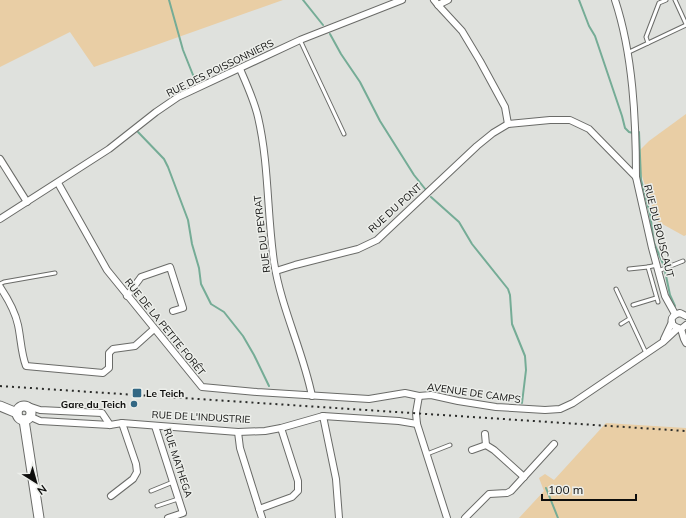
<svg xmlns="http://www.w3.org/2000/svg" width="686" height="518" viewBox="0 0 686 518" font-family="Mulish,sans-serif">
  <style>
    .green { fill: #e9cea5 }
    .lines { fill: none; stroke-linecap: round; stroke-linejoin: round }
    .stream { stroke: #75ac96; stroke-width: 2 }
    .service-casing { stroke: #6a6b68; stroke-width: 5 }
    .minor-casing { stroke: #6a6b68; stroke-width: 8 }
    .secondary-casing { stroke: #6a6b68; stroke-width: 11 }
    .service { stroke: #fff; stroke-width: 3 }
    .minor { stroke: #fff; stroke-width: 6 }
    .secondary { stroke: #fff; stroke-width: 9 }
    .rail { stroke: #2b2c2a; stroke-width: 2; stroke-dasharray: 2 4; stroke-linecap: butt }
    .poi-dot { fill: #336884; stroke: #eceeea; stroke-width: 1.5 }
    .labels { text-anchor: middle; dominant-baseline: central; stroke-width: 3; stroke-linejoin: round; paint-order: stroke }
    .street-label { font-size: 10px; fill: #0d0d0c; stroke: #eceeea }
    .poi-label { font-size: 10px; font-weight: bold; fill: #0d0d0c; stroke: #eceeea; text-anchor: start }
  </style>
  <rect width="100%" height="100%" fill="#dfe1dd"/>
  <g class="green">
    <polygon points="0,0 283,0 94,67 70,32 0,67"/>
    <polygon points="686,114 686,235 684,236 657,221 635,155 649,141"/>
    <polygon points="606,423 686,428 686,518 519,518 544,491 539,478 545,474 554,480"/>
  </g>
  <g class="lines">
    <g class="stream">
      <polyline points="169,0 183,50 195,80"/>
      <polyline points="303,0 323,25"/>
      <polyline points="579,0 589,26 595,36 622,116 625,128 629,132 633,133"/>
      <polyline points="330,34 341,54 360,82 380,121 414,175 426,190"/>
      <polyline points="138,132 164,159 168,167 188,220 192,244 199,268 201,284 211,304 224,312 243,336 254,355 269,386"/>
      <polyline points="639,132 641,180 650,214 654,243 664,266"/>
      <polyline points="431,197 459,222 472,244 508,289 510,295 512,324 525,356 526,370 522,403"/>
      <polyline points="665,271 670,295 675,306"/>
      <polyline points="546,488 558,518"/>
    </g>
    <defs>
      <g id="service">
        <polyline points="675,0 686,24"/>
        <polyline points="300,40 344,134"/>
        <polyline points="648,43 646,37 659,3 666,0"/>
        <polyline points="627,53 686,25"/>
        <polyline points="657,265 648,267 658,302"/>
        <polyline points="629,269 648,267"/>
        <polyline points="658,271 683,261"/>
        <polyline points="0,284 4,282 55,273"/>
        <polyline points="616,289 646,353"/>
        <polyline points="633,305 656,298"/>
        <polyline points="621,324 629,319"/>
        <polyline points="427,454 450,445"/>
        <polyline points="151,491 173,482"/>
        <polyline points="157,506 178,499"/>
      </g>
      <g id="minor">
        <polyline points="434,0 438,5 448,0"/>
        <path d="M 615,0 C 633,54 636,120 636,177"/>
        <polyline points="438,5 462,31 480,61 505,107 508,124 550,120 570,120 589,129 636,177 652,248 665,296 675,314"/>
        <path d="M 240,69 C 247,85 254,100 258,117 C 269,164 267,214 274,262 C 281,308 303,351 312,396"/>
        <polyline points="0,159 27,202"/>
        <polyline points="58,183 107,270 202,387 257,392 369,399 405,393 419,396 431,395 458,401 496,407 545,410 560,409 573,403 663,342 678,328"/>
        <polyline points="0,219 109,149 156,112 178,97 300,40 402,0"/>
        <polyline points="276,271 295,265 358,249 377,240 477,146 493,133 508,124"/>
        <path d="M 0,287 C 8,299 15,311 18,325 C 21,339 21,353 26,366 L 103,373 L 109,368 L 109,353 L 113,349 L 135,346 L 154,329"/>
        <polyline points="127,296 141,277 170,267 183,308 173,311"/>
        <path d="M 686,316 L 680,313 C 668,316 669,326 681,329 L 686,325"/>
        <polyline points="681,329 684,339 686,343"/>
        <polyline points="664,339 672,322"/>
        <polyline points="419,396 416,413 417,424 447,518"/>
        <polyline points="28,406 40,410 102,413 110,425"/>
        <polyline points="323,416 336,479 339,518"/>
        <polyline points="31,417 40,421 110,425 122,423 238,432 265,431 281,428 323,416 399,421 417,424"/>
        <polyline points="155,426 183,513 168,518"/>
        <polyline points="238,432 240,448 262,518"/>
        <polyline points="485,434 486,445"/>
        <polyline points="486,445 494,450 524,477"/>
        <polyline points="472,450 486,445"/>
        <polyline points="111,496 133,479 137,472 136,464 122,423"/>
        <polyline points="259,509 292,497 298,491 298,481 281,428"/>
        <polyline points="465,518 489,494 507,493 511,491 554,444"/>
      </g>
      <g id="secondary">
        <circle cx="24" cy="413" r="7"/>
        <polyline points="0,406 17,413"/>
        <polyline points="24,420 39,518"/>
      </g>
    </defs>
    <use href="#service" class="service-casing"/>
    <use href="#minor" class="minor-casing"/>
    <use href="#secondary" class="secondary-casing"/>
    <use href="#service" class="service"/>
    <use href="#minor" class="minor"/>
    <use href="#secondary" class="secondary"/>
    <polyline class="rail" points="0,386 686,431"/>
  </g>
  <g class="poi-dot">
    <rect x="132" y="388" width="10" height="10" rx="2"/>
    <circle cx="134" cy="404" r="4"/>
  </g>
  <g class="labels">
    <g class="street-label">
      <text transform="translate(220 68) rotate(-26)">RUE DES POISSONNIERS</text>
      <text transform="translate(395 208) rotate(-42)">RUE DU PONT</text>
      <text transform="translate(659 231) rotate(76)">RUE DU BOUSCAUT</text>
      <text transform="translate(262 234) rotate(-97)">RUE DU PEYRAT</text>
      <text transform="translate(165 327) rotate(51)">RUE DE LA PETITE FORÊT</text>
      <text transform="translate(474 393) rotate(8)">AVENUE DE CAMPS</text>
      <text transform="translate(201 417) rotate(3)">RUE DE L'INDUSTRIE</text>
      <text transform="translate(178 463) rotate(72)">RUE MATHEGA</text>
    </g>
    <g class="poi-label">
      <text x="146" y="393">Le Teich</text>
      <text x="126" y="404" text-anchor="end">Gare du Teich</text>
    </g>
  </g>
  <g transform="translate(36 482) rotate(143)" stroke="#eceeea" stroke-width="3" paint-order="stroke">
  <path d="M0-3L7 15L0 10L-7 15Z" fill="#0d0d0c"/>
  <text y="-6" font-size="11" font-weight="bold" text-anchor="middle" fill="#0d0d0c">N</text>
  </g>
  <path d="M542 494v6h94v-6" fill="none" stroke="#0d0d0c" stroke-width="2"/>
  <text x="548" y="494" font-size="12" fill="#0d0d0c" stroke="#eceeea" stroke-width="3" paint-order="stroke">100 m</text>
</svg>
